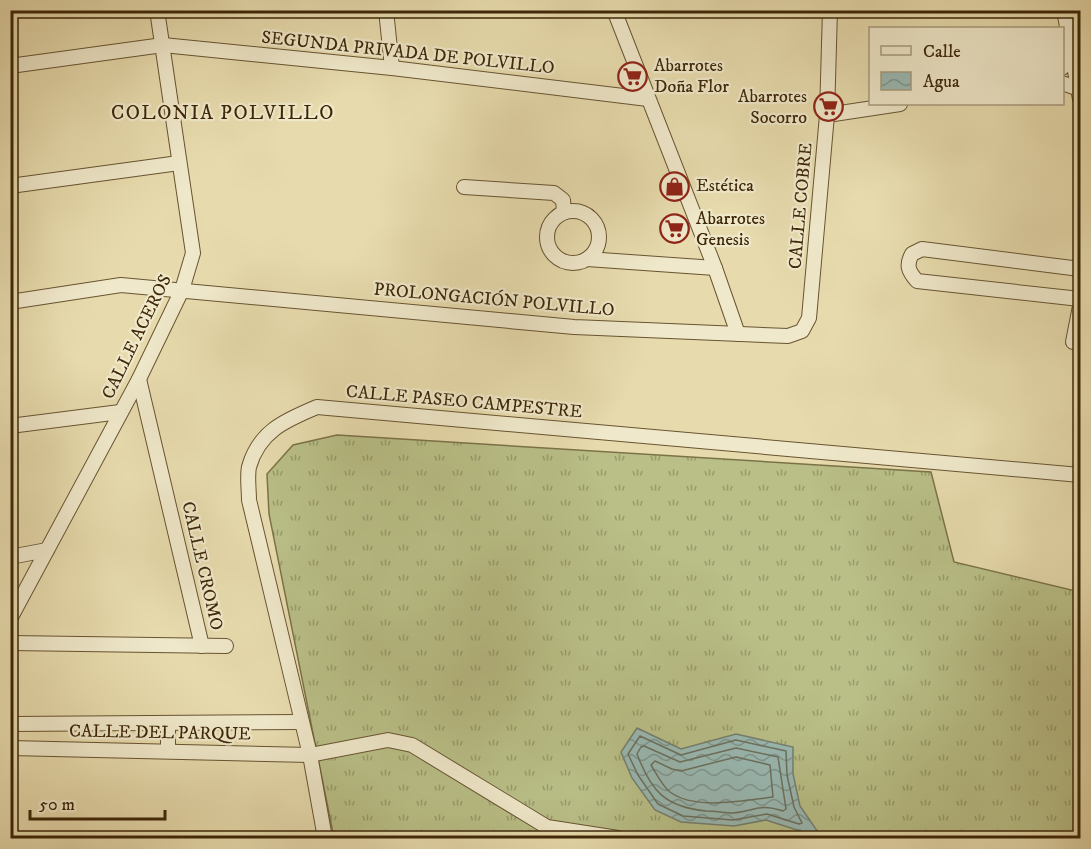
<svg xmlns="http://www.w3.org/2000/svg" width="1091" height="849" viewBox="0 0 1091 849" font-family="'IM FELL DW Pica',serif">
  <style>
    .grass { fill: url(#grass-tufts); stroke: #7b7348; stroke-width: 1.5 }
    .water { fill: url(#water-waves); stroke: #747f6f; stroke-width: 1.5 }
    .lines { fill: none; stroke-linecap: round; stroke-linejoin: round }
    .shore { stroke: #6b705e; stroke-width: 1.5 }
    .street-casing { stroke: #685431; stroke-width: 16 }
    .street { stroke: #efe8ca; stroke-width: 14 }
    .labels { text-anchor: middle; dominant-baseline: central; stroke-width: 4.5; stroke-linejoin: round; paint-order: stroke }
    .street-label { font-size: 18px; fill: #3d2708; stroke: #efe8ca }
    .poi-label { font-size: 18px; fill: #3d2708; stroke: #efe8ca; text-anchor: start }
    .neighbourhood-label { font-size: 20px; letter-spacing: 1.5px; fill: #3d2708; stroke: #efe8ca }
  </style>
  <defs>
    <pattern id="grass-tufts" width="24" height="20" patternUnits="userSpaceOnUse" patternTransform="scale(1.5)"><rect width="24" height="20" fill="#b9bf87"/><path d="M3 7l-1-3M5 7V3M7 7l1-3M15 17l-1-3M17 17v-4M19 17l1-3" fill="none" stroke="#989b6c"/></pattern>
    <pattern id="water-waves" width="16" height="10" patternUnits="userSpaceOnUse" patternTransform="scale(1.5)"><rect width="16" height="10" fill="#99b9b3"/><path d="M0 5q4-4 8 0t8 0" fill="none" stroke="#7e9690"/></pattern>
  </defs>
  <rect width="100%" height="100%" fill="#e7dbad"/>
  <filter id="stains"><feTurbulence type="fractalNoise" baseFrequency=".00333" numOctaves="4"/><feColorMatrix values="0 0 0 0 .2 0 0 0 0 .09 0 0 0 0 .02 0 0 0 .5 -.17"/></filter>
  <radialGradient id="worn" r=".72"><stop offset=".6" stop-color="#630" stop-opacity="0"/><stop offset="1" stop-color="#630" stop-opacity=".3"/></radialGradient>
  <polygon class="grass" points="337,435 931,472 954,562 1080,592 1080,838 334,838 269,514 267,474 293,445"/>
  <polygon class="water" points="637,728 681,749 736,734 793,747 793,774 800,806 822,838 766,820 734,826 681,822 655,810 632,778 621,752"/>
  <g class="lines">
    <g class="shore">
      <polygon points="640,736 681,755 736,740 786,751 787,775 794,807 802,823 799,824 767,814 733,820 683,816 658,804 638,775 628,754"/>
      <path d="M 644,746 L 680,762 L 736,748 L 778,757 L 786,809 L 783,811 C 758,803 756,811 733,813 C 725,813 715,811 706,811 C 665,807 651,791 637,754 L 641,747 Z"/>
      <path d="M 736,757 L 770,765 L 773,797 C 746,800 695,811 670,792 C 663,787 656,773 651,765 L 655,761 L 672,769 L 681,771 Z"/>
    </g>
    <defs>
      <g id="street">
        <polyline points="386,10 392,68"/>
        <polyline points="614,10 715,268 738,334"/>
        <polyline points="1064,10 1080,99"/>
        <polyline points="10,66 163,45 392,68 648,99"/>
        <polyline points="1062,68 1071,49"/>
        <polyline points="1062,83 1079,89"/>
        <polyline points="827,115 900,104"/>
        <polyline points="10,186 179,163"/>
        <polyline points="464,187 554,193 563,200 564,212"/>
        <circle cx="573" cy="237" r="26"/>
        <polyline points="587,259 715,268"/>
        <path d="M 1080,269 L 922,249 L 912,254 C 906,265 908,271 917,281 L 1080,299"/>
        <polyline points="10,302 121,285 574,327 788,336 802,331 809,318 827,115 830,10"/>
        <polyline points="1073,342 1080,306"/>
        <polyline points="139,379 202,646"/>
        <polyline points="10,426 120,412"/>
        <polyline points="10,557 47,550"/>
        <polyline points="10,619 139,379 182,290 193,253 157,10"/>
        <polyline points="10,643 226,646"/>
        <polyline points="10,724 301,722"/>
        <polyline points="10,748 310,755 388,740 412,745 547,827 618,838"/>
        <polyline points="168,751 168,723"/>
        <path d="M 325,838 L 310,755 L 249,500 C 249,490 247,476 249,467 C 259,431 286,420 317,407 L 1080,475"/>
      </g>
    </defs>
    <use href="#street" class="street-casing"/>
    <use href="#street" class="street"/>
  </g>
  <defs>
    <symbol id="supermarket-ring" viewBox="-11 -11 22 22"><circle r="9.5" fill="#efe8ca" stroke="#8f2418" stroke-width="1.5"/><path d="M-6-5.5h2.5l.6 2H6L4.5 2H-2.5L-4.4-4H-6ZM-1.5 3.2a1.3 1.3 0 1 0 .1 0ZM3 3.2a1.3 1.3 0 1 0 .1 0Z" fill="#8f2418"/></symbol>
    <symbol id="shop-ring" viewBox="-11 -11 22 22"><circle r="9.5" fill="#efe8ca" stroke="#8f2418" stroke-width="1.5"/><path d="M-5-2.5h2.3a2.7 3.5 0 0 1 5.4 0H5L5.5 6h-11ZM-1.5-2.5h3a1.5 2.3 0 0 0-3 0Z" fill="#8f2418"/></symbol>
  </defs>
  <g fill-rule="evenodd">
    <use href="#supermarket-ring" x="616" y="60" width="33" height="33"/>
    <use href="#supermarket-ring" x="812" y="90" width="33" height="33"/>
    <use href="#shop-ring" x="658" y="170" width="33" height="33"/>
    <use href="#supermarket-ring" x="658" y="212" width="33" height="33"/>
  </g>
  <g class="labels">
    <g class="street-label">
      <text transform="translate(408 53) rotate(6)">SEGUNDA PRIVADA DE POLVILLO</text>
      <text transform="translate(801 206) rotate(-85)">CALLE COBRE</text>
      <text transform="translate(494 300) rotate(5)">PROLONGACIÓN POLVILLO</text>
      <text transform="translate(137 337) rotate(-64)">CALLE ACEROS</text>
      <text transform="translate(464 402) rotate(5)">CALLE PASEO CAMPESTRE</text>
      <text transform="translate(202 566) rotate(77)">CALLE CROMO</text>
      <text transform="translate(160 733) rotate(1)">CALLE DEL PARQUE</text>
    </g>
    <g class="poi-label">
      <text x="654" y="66">Abarrotes<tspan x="654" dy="21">Doña Flor</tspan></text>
      <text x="807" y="97" text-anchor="end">Abarrotes<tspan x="807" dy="21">Socorro</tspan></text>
      <text x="696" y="186">Estética</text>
      <text x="696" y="219">Abarrotes<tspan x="696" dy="21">Genesis</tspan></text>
    </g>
    <g class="neighbourhood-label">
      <text x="223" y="113">COLONIA POLVILLO</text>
    </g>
  </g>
  <rect width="1091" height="849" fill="none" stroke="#e7dbad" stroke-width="36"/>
  <rect x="12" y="12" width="1067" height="825" fill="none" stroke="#3d2708" stroke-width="3"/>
  <rect x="18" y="18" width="1055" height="813" fill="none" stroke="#3d2708" stroke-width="1.5"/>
  <rect x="869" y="27" width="195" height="78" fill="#efe8ca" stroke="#a89b7c" stroke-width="1.5"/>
  <rect x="881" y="46" width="30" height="9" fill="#efe8ca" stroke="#a89b7c" stroke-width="1.5"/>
  <text x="923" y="57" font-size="18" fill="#3d2708">Calle</text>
  <rect x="881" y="72" width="30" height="18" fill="url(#water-waves)" stroke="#a89b7c" stroke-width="1.5"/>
  <text x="923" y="87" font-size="18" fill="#3d2708">Agua</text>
  <path d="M30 810v9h135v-9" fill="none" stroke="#3d2708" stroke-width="3"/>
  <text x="39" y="810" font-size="18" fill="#3d2708" stroke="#efe8ca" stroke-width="4.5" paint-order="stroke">50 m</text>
  <rect width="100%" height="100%" filter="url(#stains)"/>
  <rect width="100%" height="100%" fill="url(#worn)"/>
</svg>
